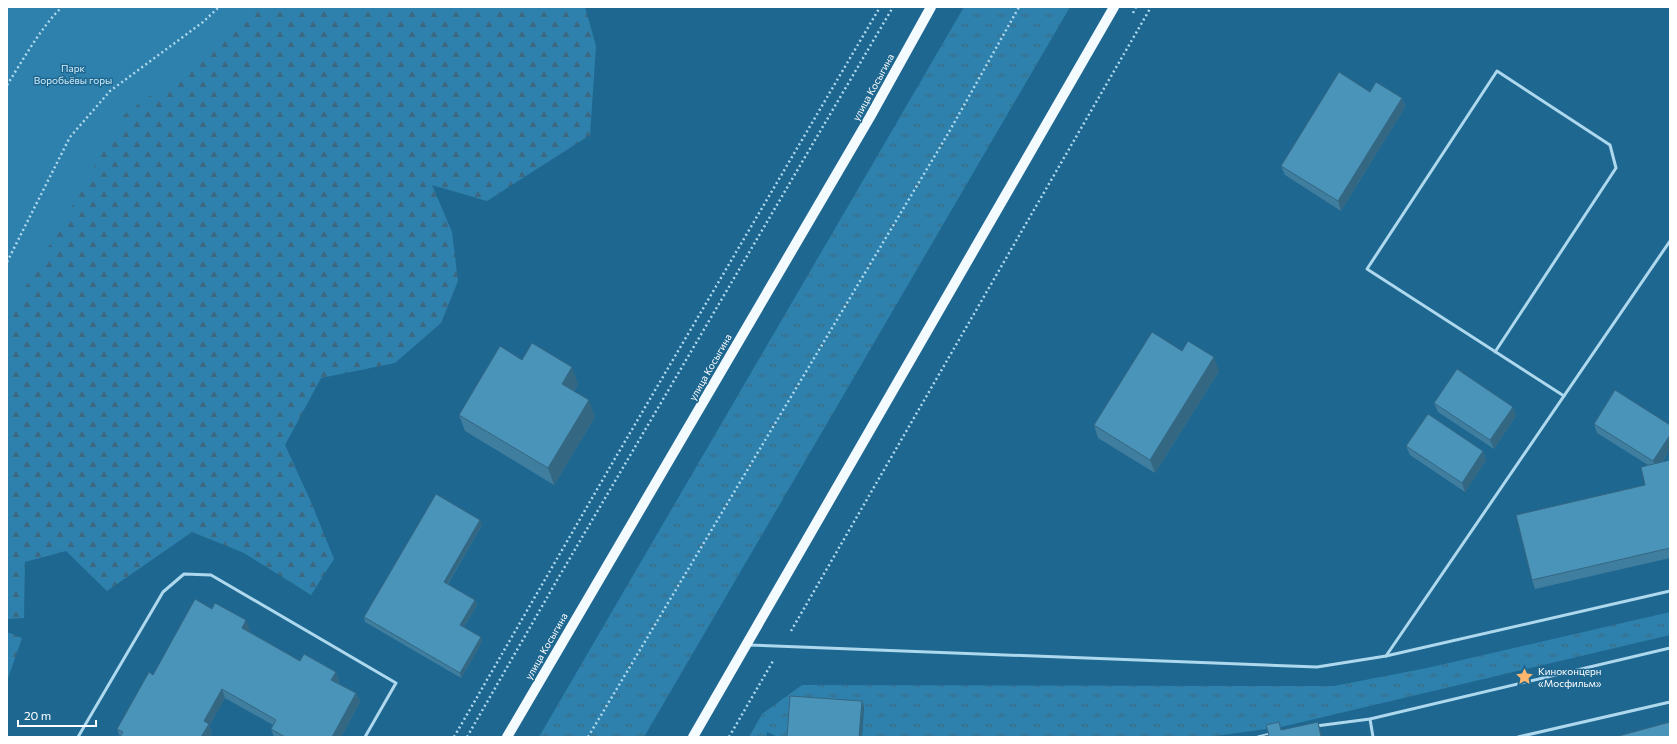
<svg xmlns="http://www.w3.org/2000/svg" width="1677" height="744" viewBox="0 0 1677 744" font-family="Commissioner,sans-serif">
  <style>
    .grass { fill: url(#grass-tufts) }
    .forest { fill: url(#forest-firs) }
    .park { fill: #2e81ac }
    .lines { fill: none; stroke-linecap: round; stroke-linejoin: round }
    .path { stroke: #aed8ed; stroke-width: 2.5; stroke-dasharray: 2 3; stroke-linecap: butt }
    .service { stroke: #aed8ed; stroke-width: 3 }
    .primary { stroke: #f4fbff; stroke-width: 10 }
    .wall { fill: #407e9f }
    .shaded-wall { fill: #346782 }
    .building { fill: #4a93b9; stroke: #346782 }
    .labels { text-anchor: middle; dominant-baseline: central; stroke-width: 3; stroke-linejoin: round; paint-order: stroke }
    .park-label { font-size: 10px; fill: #d3edfa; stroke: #1e6790 }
    .street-label { font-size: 10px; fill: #fff; stroke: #1e6790 }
    .poi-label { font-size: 10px; fill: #fff; stroke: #1e6790; text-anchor: start }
  </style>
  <defs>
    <pattern id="grass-tufts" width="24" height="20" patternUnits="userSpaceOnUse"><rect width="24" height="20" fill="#2e81ac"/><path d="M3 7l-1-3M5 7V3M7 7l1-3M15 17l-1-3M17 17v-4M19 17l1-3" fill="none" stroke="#3c6981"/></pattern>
    <pattern id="forest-firs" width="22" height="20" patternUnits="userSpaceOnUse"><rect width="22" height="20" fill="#2e81ac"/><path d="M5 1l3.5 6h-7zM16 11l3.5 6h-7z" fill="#3c6981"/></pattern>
  </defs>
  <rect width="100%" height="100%" fill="#1e6790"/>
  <g class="grass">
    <polygon points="964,7 1070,7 644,737 539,737"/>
    <polygon points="1670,612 1670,635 1281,727 1208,737 862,737 864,706 789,737 778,737 767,732 766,737 749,737 762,714 802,685 1334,686 1427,668"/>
  </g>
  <g class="forest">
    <polygon points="7,7 585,7 596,46 590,135 487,201 432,185 452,232 458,281 441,323 395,363 321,378 285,445 311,502 334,559 311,595 244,553 192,532 107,591 66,551 25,562 24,618 7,619"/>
    <polygon points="7,632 22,638 7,681"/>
  </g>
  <polygon class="park" points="7,7 259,7 249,20 124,115 7,319"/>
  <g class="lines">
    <g class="path">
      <polyline points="1133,13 1136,7"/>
      <path d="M 7,85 C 23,60 41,27 62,7"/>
      <polyline points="7,262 70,137 110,91 203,22 219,7"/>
      <polyline points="791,631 1151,7"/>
      <polyline points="454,737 610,467 880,7"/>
      <polyline points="467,737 560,575 893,7"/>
      <polyline points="588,737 949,132 1019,7"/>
      <polyline points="729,737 773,661"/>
    </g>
    <g class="service">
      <polyline points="1495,352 1616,168 1610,145 1497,71 1367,269 1564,396"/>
      <polyline points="748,645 1317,667 1386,656 1670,591"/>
      <polyline points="1386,656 1670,241"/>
      <polyline points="1370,719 1373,737"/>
      <polyline points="1316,726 1370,719 1670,648"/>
      <polyline points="78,737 163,592 184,574 211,575 396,683 365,737"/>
      <polyline points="1258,737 1271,734"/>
      <polyline points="1518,737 1670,702"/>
    </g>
    <g class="primary">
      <polyline points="507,737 870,117 931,7"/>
      <polyline points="693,737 1114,7"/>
    </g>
  </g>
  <g class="wall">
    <polygon points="1370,92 1402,98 1405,107 1341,211 1285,175 1281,166"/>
    <polygon points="1182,351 1219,371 1155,473 1098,438 1094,425"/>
    <polygon points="522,360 578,384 574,391 595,417 554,485 465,431 459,415"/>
    <polygon points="1434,403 1516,416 1494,449 1438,412"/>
    <polygon points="1594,424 1670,425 1670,449 1662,462 1670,460 1670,558 1535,589 1532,580 1645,485 1648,465 1597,433"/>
    <polygon points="1406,446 1483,451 1486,460 1465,492 1410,455"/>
    <polygon points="482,525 448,584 475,600 477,605 464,627 482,642 461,678 365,622 364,617"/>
    <polygon points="250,629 248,631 300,661 336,672 339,681 338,683 356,693 360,702 341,737 274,737 271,729 273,725 225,698 209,726 212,733 210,737 120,737 117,729 153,675"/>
  </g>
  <g class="shaded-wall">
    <polygon points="1402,98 1405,107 1341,211 1338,201"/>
    <polygon points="1214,357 1219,371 1155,473 1150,460"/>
    <polygon points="572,367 578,384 568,401 562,384"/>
    <polygon points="589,400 595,417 554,485 548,468"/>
    <polygon points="1513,407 1516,416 1494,449 1490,440"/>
    <polygon points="1670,435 1670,449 1656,470 1653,461"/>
    <polygon points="1483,451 1486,460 1465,492 1462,483"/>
    <polygon points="480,520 482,525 446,586 444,582"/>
    <polygon points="475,600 477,605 462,630 460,625"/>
    <polygon points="246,620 250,629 245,637 242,628"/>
    <polygon points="481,637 482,642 461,678 460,673"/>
    <polygon points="336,672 339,681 335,689 331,680"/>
    <polygon points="222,689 225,698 209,726 212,733 210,737 201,737 204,721"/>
    <polygon points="356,693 360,702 341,737 332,737"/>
    <polygon points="862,701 864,706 862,737 859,737"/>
    <polygon points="1318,722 1322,735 1323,737 1321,737"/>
  </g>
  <g class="building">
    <polygon points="1339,72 1370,92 1376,82 1402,98 1338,201 1281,166"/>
    <polygon points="1152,332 1182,351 1188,341 1214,357 1150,460 1094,425"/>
    <polygon points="532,343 572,367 562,384 589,400 548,468 459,415 500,346 522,360"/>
    <polygon points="1457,369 1513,407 1490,440 1434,403"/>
    <polygon points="1615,390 1670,425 1670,435 1653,461 1594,424"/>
    <polygon points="1428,414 1483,451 1462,483 1406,446"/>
    <polygon points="1670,460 1670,548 1532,580 1516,515 1645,485 1641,467"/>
    <polygon points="436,494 480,520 444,582 475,600 460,625 481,637 460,673 364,617"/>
    <polygon points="195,599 212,609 215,603 246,620 242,628 300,661 304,654 336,672 331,680 356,693 332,737 285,737 271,729 276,720 222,689 204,721 209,724 201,737 120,737 123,732 117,729 149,672 153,675"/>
    <polygon points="790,696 862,701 859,737 787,737"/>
    <polygon points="1279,722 1281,730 1318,722 1321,737 1261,737 1269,735 1266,725"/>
    <polygon points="1670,722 1670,737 1615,737"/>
  </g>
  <defs>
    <symbol id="sight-bare" viewBox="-9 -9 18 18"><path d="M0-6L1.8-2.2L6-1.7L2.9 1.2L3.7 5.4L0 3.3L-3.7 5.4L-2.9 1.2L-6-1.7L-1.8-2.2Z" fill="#fcb66d" stroke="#1e6790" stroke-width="2.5" paint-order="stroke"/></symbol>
  </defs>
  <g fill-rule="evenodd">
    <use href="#sight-bare" x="1512" y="664" width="25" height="25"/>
  </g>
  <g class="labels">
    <g class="park-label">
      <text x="73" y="68">Парк<tspan x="73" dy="12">Воробьёвы горы</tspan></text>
    </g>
    <g class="street-label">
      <text transform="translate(873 87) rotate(-61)">улица Косыгина</text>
      <text transform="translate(710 367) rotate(-60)">улица Косыгина</text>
      <text transform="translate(546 646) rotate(-60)">улица Косыгина</text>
    </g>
    <g class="poi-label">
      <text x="1538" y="671">Киноконцерн<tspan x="1538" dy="12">«Мосфильм»</tspan></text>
    </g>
  </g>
  <rect width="1677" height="744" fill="none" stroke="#ffffff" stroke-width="16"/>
  <path d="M18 720v6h78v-6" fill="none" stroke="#ffffff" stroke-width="2"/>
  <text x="24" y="720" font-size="12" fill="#ffffff" stroke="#1e6790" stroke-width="3" paint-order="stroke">20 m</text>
</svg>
